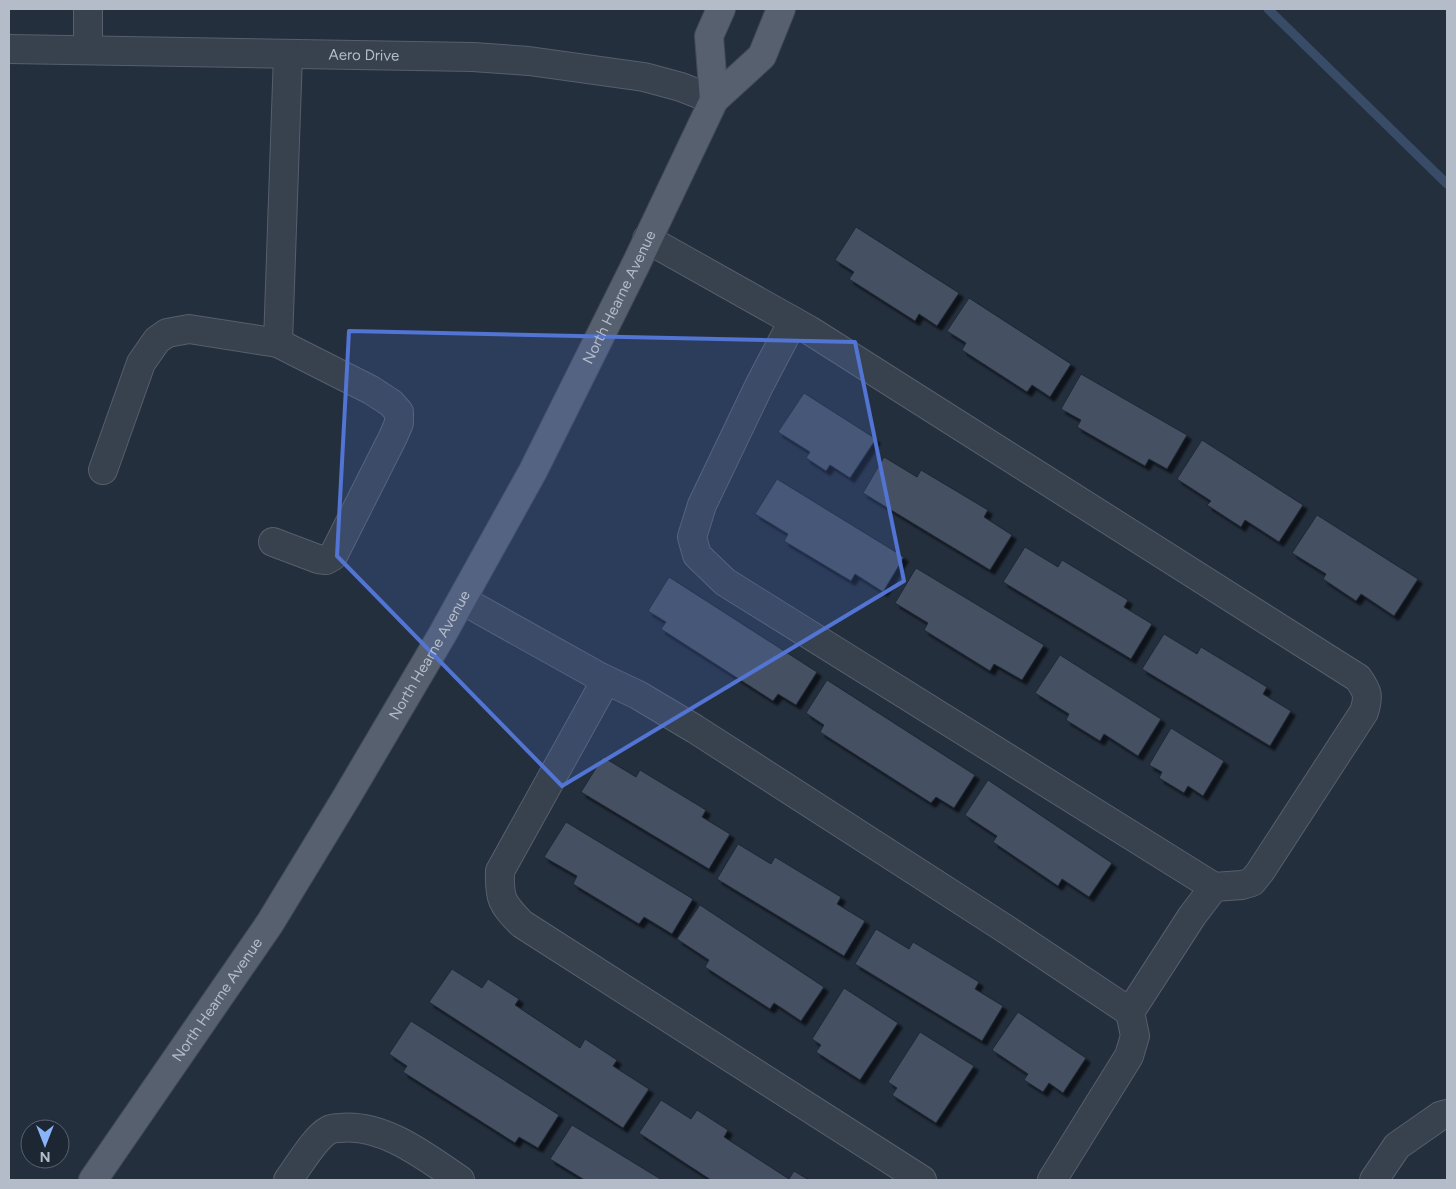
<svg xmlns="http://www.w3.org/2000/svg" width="1456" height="1189" viewBox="0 0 1456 1189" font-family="Figtree,sans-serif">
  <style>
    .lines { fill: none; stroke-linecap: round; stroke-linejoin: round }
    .stream { stroke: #394c67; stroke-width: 9 }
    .building { fill: #455162; stroke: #1f2835; filter: url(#shadow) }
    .minor-casing { stroke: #565f6c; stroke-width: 30 }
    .major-casing { stroke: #414a57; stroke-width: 30 }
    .minor { stroke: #38414e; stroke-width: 28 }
    .major { stroke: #56606e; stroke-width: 28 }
    .marked { fill: #5274d3; fill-opacity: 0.2; stroke: #5274d3; stroke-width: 4; stroke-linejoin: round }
    .labels { text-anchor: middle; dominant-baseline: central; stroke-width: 4; stroke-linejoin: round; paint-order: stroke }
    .street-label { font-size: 15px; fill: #b4bcc9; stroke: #1d2633 }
  </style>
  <defs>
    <filter id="shadow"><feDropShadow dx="4.5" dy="4.5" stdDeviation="1" flood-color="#0009"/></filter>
  </defs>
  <rect width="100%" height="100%" fill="#242f3e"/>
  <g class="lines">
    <polyline class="stream" points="1268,9 1447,184"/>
  </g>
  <g class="building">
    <polygon points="856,227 959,293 937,326 919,314 915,321 849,279 854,272 835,260"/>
    <polygon points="969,298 1071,364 1050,397 1032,385 1027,392 962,350 966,343 947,331"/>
    <polygon points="1081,374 1187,435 1167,469 1149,459 1145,466 1077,427 1081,420 1061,409"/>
    <polygon points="804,393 876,439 850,478 830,465 826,471 806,458 810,452 778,432"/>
    <polygon points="1202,440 1303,505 1279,542 1245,520 1241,527 1207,505 1211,501 1177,479"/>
    <polygon points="884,457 917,477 921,470 988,510 984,517 1012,535 990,570 863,493"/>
    <polygon points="777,479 904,557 883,592 855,574 851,581 784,541 788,534 755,514"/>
    <polygon points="1317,515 1418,579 1394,616 1361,594 1356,601 1323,579 1326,574 1292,553"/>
    <polygon points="1025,547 1058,567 1062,560 1128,600 1124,607 1152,624 1131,659 1003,582"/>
    <polygon points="916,568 1044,645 1022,680 994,664 990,671 924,630 928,623 895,603"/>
    <polygon points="669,577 817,672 796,705 778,694 773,701 661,629 666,622 648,611"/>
    <polygon points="1164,634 1197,654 1201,647 1267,687 1263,694 1291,711 1270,746 1142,669"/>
    <polygon points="1060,655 1161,719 1138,756 1104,734 1100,741 1066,720 1069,714 1035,693"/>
    <polygon points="827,680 975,775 954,808 936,797 931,803 820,732 824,725 806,713"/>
    <polygon points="1171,728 1224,761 1203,796 1188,786 1184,793 1159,778 1162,772 1149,765"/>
    <polygon points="603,757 636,777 640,770 706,810 702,817 730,834 709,869 581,792"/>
    <polygon points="988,780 1112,863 1089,897 1062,879 1058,886 993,842 997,836 965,815"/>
    <polygon points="566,822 693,899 672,934 644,917 639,924 573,884 577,876 544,857"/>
    <polygon points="738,844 771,864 775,857 841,897 837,904 865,921 844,956 717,879"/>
    <polygon points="700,905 824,987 801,1021 774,1003 770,1009 705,967 709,960 677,939"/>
    <polygon points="876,929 909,949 913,942 979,982 975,989 1003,1006 982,1041 855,964"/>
    <polygon points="452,969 482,988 488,979 519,999 515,1005 580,1048 585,1039 617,1060 613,1066 649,1089 623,1128 429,1002"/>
    <polygon points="844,988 898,1023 860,1080 816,1052 821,1045 812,1039"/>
    <polygon points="1018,1012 1086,1058 1063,1093 1049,1083 1043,1092 1024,1080 1028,1074 992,1050"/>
    <polygon points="411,1021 559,1115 538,1148 519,1137 515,1143 403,1072 407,1066 389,1054"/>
    <polygon points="920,1032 974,1066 936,1123 892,1095 897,1088 888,1082"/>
    <polygon points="661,1100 691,1119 697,1110 728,1130 724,1137 789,1179 794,1171 809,1180 711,1180 639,1133"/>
    <polygon points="572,1125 662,1180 582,1180 583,1179 550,1159"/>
  </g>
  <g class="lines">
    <defs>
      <g id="minor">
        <path id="s1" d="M 9,49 L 473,57 L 529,61 L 644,77 L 681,87 L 714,100"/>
        <polyline points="88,50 88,9"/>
        <path d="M 647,239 L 809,330 L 1358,678 C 1368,692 1369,696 1364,712 L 1260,872 L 1252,882 L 1242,885 L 1214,887 L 1192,916 L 1130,1012 L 1135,1036 L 1129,1056 L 1052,1180"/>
        <polyline points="793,321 759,386 702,505 692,537 697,555 725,582 1214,887"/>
        <polyline points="103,470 141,363 157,340 167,333 189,329 278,343 288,54"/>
        <polyline points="273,542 318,559 326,560 333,556 393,437 399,423 399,412 391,403 371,390 278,343"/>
        <polyline points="462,600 600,677 638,695 695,729 1004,928 1130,1012"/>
        <path d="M 606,680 L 500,871 C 499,899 502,904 522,924 L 922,1180"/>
        <path d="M 288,1180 C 298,1167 315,1137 329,1130 C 332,1128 337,1128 340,1128 C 383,1123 426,1157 460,1180"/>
        <polyline points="1374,1180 1397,1146 1440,1116 1447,1114"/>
      </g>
      <g id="major">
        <polyline points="714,100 709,36 721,9"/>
        <path id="s2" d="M 93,1180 L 270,923 L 346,798 L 442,635 L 533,471 L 636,264 L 714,100 L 762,56 L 781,9"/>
      </g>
    </defs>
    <use href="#minor" class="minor-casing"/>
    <use href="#major" class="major-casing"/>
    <use href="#minor" class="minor"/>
    <use href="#major" class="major"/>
  </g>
  <path class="marked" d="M 349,331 L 855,342 L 904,581 L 562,786 L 337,556 Z"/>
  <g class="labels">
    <g class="street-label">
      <text stroke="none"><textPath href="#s1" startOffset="355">Aero Drive</textPath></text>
      <text stroke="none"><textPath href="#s2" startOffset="1029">North Hearne Avenue</textPath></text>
      <text stroke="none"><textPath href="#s2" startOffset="624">North Hearne Avenue</textPath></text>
      <text stroke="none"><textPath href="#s2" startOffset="219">North Hearne Avenue</textPath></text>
    </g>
  </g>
  <rect width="1456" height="1189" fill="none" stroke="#b4bcc9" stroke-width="20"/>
  <g transform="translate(45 1144) rotate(180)"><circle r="24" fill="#1d2633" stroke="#59626f"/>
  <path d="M0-4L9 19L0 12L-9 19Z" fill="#8ab4f8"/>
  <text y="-8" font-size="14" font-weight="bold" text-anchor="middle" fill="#b4bcc9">N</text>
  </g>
</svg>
